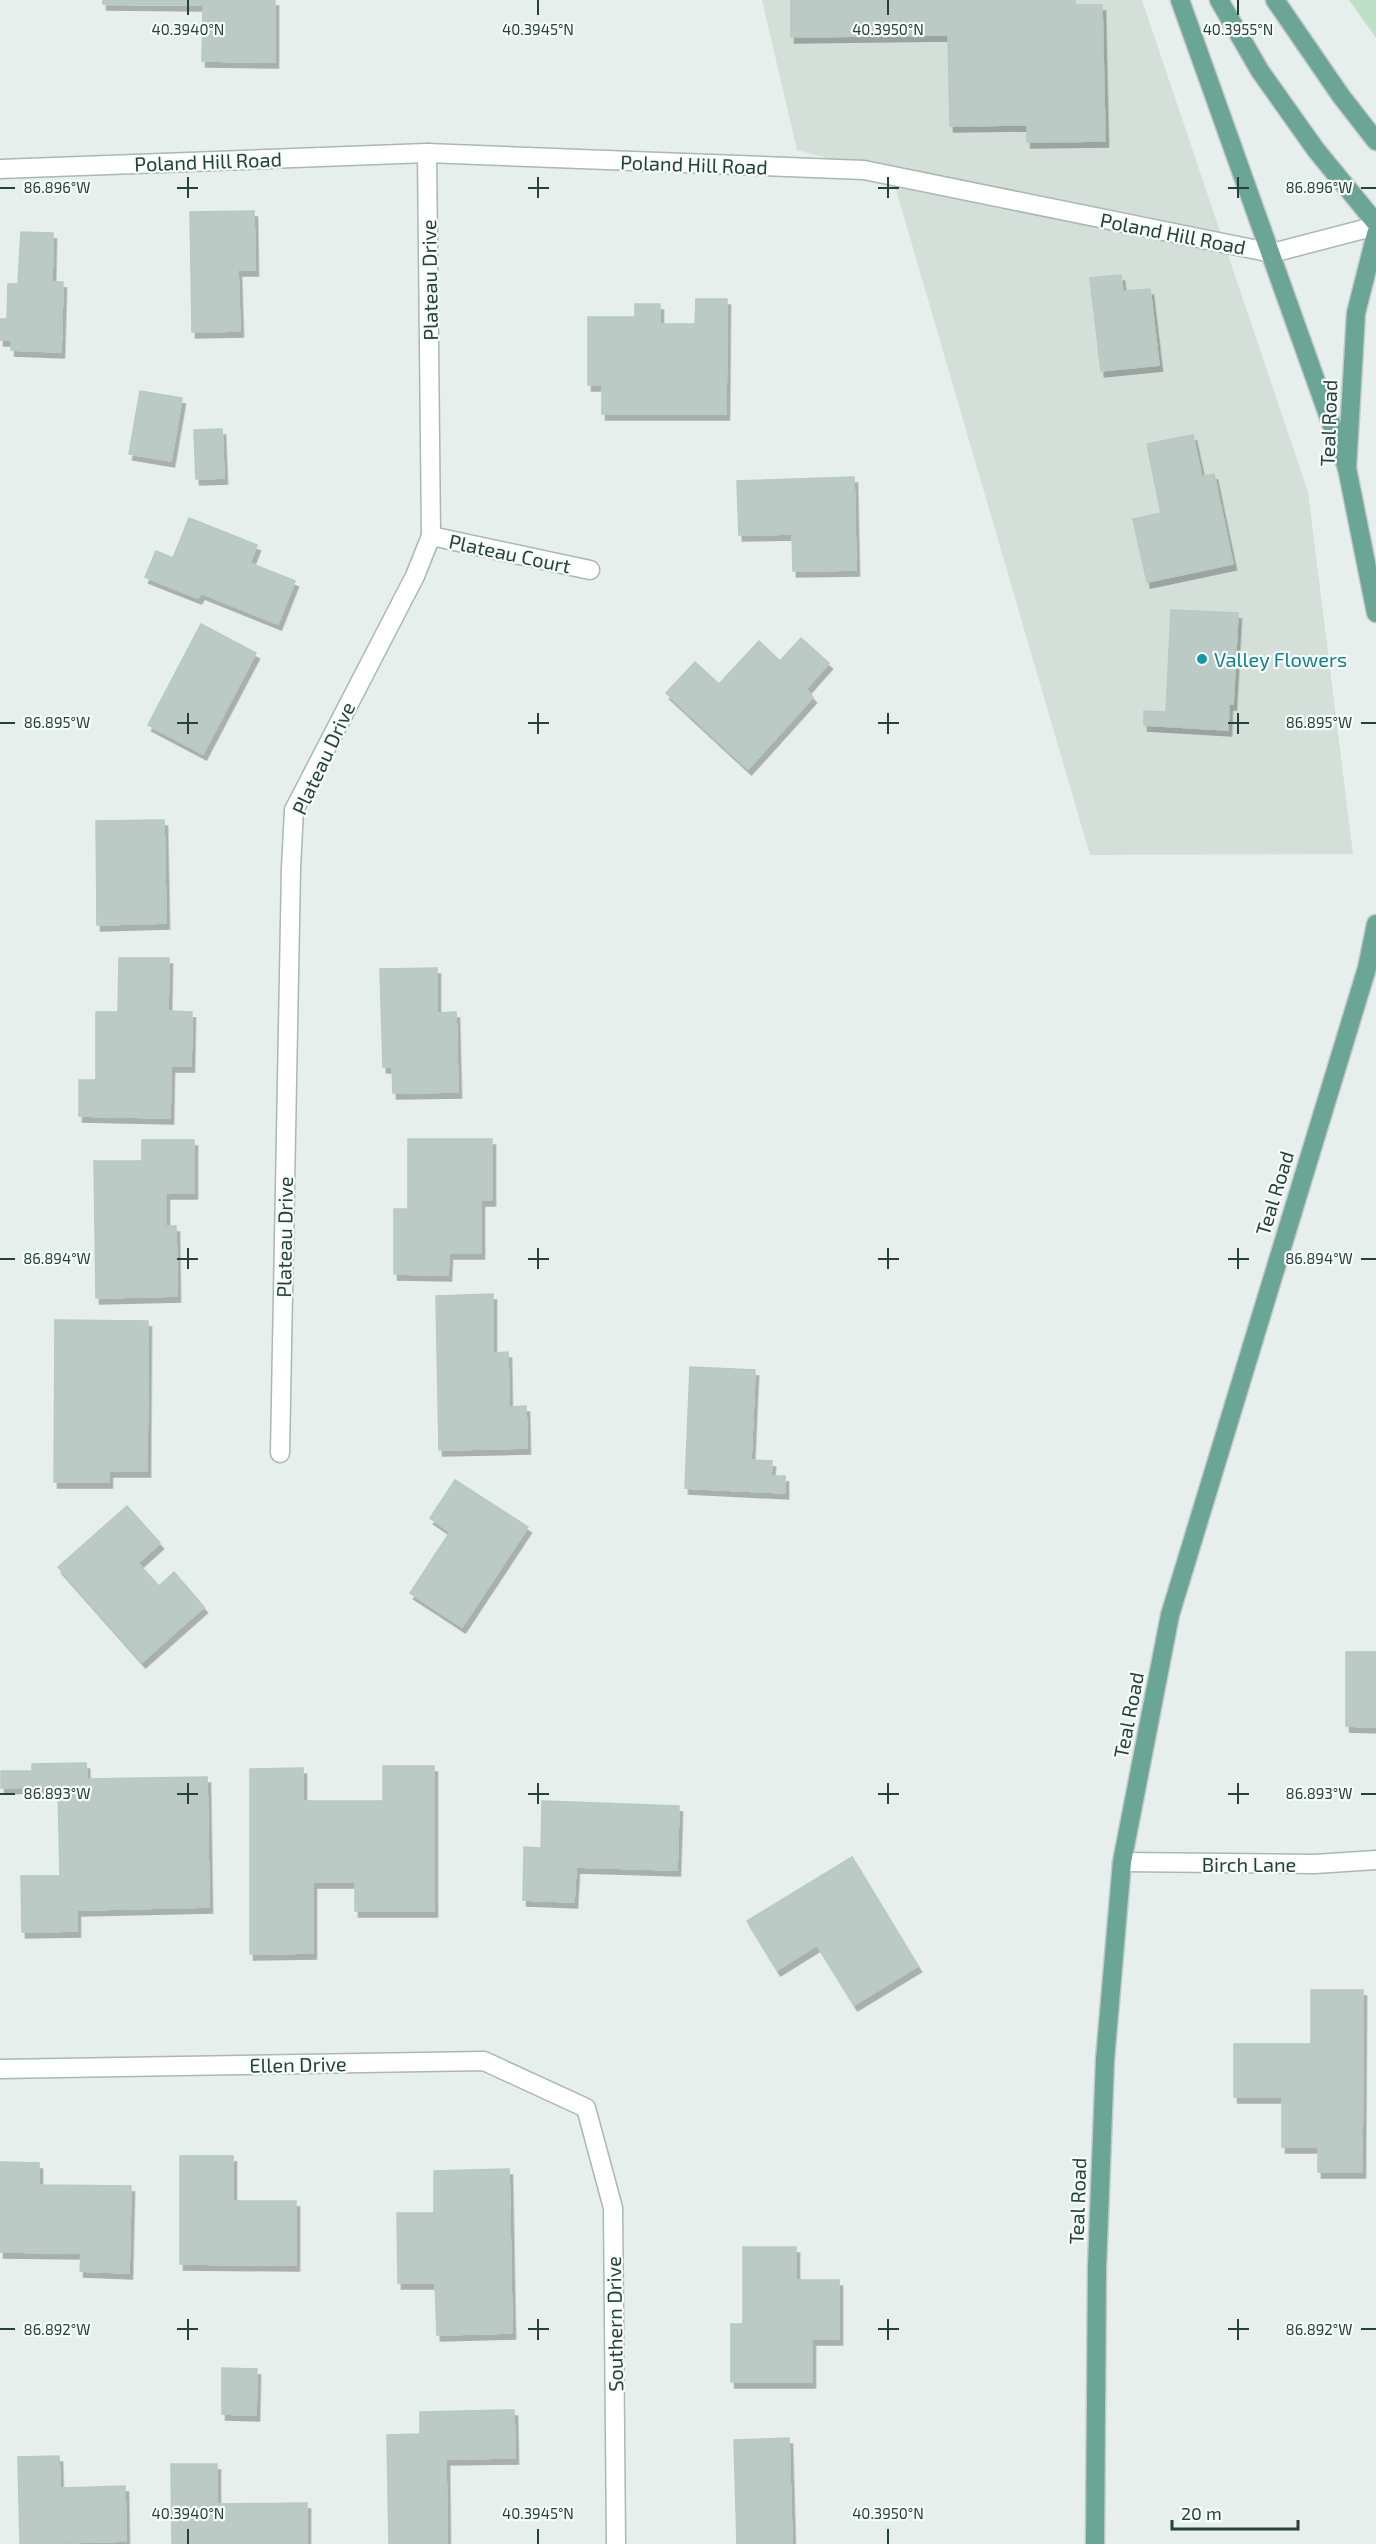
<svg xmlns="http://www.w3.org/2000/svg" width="1376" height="2544" viewBox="0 0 1376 2544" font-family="'Exo 2',sans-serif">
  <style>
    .built { fill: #d4dfda }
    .green { fill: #bfe0c8 }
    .building { fill: #bbcac4; stroke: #b8c9c2; stroke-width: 1.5; filter: url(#shadow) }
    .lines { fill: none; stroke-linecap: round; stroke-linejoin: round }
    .minor-casing { stroke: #a8b8b2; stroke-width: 21 }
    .primary-casing { stroke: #c2cac8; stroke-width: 21 }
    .minor { stroke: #fff; stroke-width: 18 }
    .primary { stroke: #6aa596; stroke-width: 18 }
    .ticks { fill: none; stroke: #24423a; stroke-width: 2 }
    .culture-dot { fill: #0f9aa8; stroke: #f7fbf9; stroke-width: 2 }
    .labels { text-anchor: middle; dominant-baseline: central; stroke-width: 4.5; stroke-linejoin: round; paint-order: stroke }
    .street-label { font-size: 20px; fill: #24423a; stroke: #f7fbf9 }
    .culture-label { font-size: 20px; fill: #0d838f; stroke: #f7fbf9; text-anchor: start }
    .ticks-label { font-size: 15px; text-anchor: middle; fill: #24423a; stroke: #f7fbf9; stroke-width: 4.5; stroke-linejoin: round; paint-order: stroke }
  </style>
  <defs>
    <filter id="shadow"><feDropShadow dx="3.5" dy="6" stdDeviation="0" flood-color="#0004"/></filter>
  </defs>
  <rect width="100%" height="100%" fill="#e6efeb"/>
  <polygon class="built" points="762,0 1142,0 1308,492 1353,854 1090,855 892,176 797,150"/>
  <polygon class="green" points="1349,0 1376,0 1376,38"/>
  <g class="building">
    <polygon points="103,0 275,0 275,62 202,61 203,5 103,4"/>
    <polygon points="791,0 1075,0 1075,5 1102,5 1105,141 1027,142 1027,125 950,126 948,35 791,37"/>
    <polygon points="254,211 255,270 238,270 240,331 192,332 190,212"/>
    <polygon points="21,232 53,233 52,282 63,282 61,352 11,350 11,340 0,340 0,319 7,319 8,284 18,284"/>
    <polygon points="1121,275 1123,291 1150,289 1159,365 1101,371 1090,278"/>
    <polygon points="696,299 727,299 726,414 602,414 602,385 588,385 588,317 635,317 635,304 660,304 660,324 695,324"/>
    <polygon points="140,391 182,398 171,461 129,454"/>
    <polygon points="222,429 224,478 196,479 194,430"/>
    <polygon points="1193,435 1202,477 1214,474 1233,564 1147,582 1133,519 1161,513 1147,444"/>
    <polygon points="854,477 856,570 793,571 792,534 739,535 737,481"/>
    <polygon points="189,518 257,545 250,563 295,581 278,624 201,593 198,598 145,577 156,551 173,558"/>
    <polygon points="1171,610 1238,613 1233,704 1229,704 1228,730 1144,725 1144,711 1166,712"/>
    <polygon points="201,624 256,653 203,754 148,725"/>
    <polygon points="801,638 829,663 806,689 813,697 748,769 666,693 695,662 719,684 759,641 780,661"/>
    <polygon points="164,820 166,923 97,925 96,821"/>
    <polygon points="119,958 169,958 168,1011 192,1012 191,1066 171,1066 170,1118 79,1116 79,1080 96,1080 96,1012 118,1012"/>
    <polygon points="437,968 437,1013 456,1012 458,1092 393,1093 392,1067 383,1067 380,969"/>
    <polygon points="408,1139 492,1139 492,1200 481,1200 481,1253 449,1253 448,1275 394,1274 394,1209 408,1209"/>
    <polygon points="142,1140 194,1140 194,1193 166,1193 166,1226 176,1226 177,1296 96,1298 94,1161 142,1161"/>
    <polygon points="493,1294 493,1353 508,1352 509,1407 526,1406 527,1448 439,1450 436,1296"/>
    <polygon points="55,1320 148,1321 147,1471 109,1471 109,1482 54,1482"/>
    <polygon points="690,1367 755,1370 751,1460 772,1461 771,1476 785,1476 785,1493 685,1488"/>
    <polygon points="455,1480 528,1527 462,1627 410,1593 450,1532 430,1518"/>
    <polygon points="127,1506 160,1543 138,1563 159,1586 174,1572 204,1607 142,1662 58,1567"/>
    <polygon points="1346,1652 1376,1652 1376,1727 1346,1726"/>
    <polygon points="86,1763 87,1779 207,1777 209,1907 77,1910 77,1931 22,1932 21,1876 60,1876 58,1786 1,1788 1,1771 32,1771 32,1764"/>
    <polygon points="383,1766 434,1766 434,1911 355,1911 355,1882 313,1882 313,1953 250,1954 250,1769 303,1768 303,1801 383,1801"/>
    <polygon points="542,1801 679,1806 677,1870 576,1867 574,1902 523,1900 524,1847 541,1848"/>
    <polygon points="852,1857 918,1966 854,2005 817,1945 777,1970 747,1921"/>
    <polygon points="1311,1990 1363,1990 1362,2172 1318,2172 1318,2147 1282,2147 1282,2097 1234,2097 1234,2044 1311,2044"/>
    <polygon points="180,2156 233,2156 233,2201 296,2201 296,2265 180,2264"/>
    <polygon points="0,2162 39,2163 39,2185 131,2186 129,2273 80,2271 81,2253 0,2252"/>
    <polygon points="509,2169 512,2333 437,2335 435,2283 398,2283 397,2213 434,2213 434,2171"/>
    <polygon points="743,2247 796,2247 796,2280 839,2280 839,2339 812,2339 812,2382 731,2382 731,2324 743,2324"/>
    <polygon points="222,2368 257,2369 256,2415 222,2414"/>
    <polygon points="514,2410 515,2458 446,2459 447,2544 389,2544 387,2435 420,2434 420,2412"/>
    <polygon points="789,2438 792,2544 737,2544 734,2440"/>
    <polygon points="59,2456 60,2488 125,2486 126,2541 20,2544 18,2457"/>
    <polygon points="171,2464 217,2464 217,2504 307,2503 307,2544 172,2544"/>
  </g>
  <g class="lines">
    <defs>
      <g id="minor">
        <polyline points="0,169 427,153 864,170 1272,253 1376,226"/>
        <polyline points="431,536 590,570"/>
        <polyline points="280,1453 291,868 294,810 415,576 431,536 427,153"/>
        <polyline points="1122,1862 1315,1864 1376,1860"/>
        <polyline points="0,2069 484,2061 586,2108 613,2208 616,2544"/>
      </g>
      <g id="primary">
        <polyline points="1180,0 1347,468"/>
        <polyline points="1219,0 1260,71 1316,150 1376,223"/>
        <polyline points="1275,0 1341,96 1376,141"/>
        <polyline points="1376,234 1356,313 1347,468 1376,613"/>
        <polyline points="1095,2544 1097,2267 1105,2060 1122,1862 1170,1615 1367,968 1376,924"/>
      </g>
    </defs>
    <use href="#minor" class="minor-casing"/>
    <use href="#primary" class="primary-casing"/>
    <use href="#minor" class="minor"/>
    <use href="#primary" class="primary"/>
  </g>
  <path class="ticks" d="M 188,0 L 188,15M 538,0 L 538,15M 888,0 L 888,15M 1238,0 L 1238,15M 188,177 L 188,198M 538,177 L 538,198M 888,177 L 888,198M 1238,177 L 1238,198M 0,188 L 15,188M 177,188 L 198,188M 528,188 L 549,188M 878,188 L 899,188M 1228,188 L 1249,188M 1361,188 L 1376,188M 188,713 L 188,734M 538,713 L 538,734M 888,713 L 888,734M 1238,713 L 1238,734M 0,723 L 15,723M 177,723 L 198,723M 528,723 L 549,723M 878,723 L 899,723M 1228,723 L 1249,723M 1361,723 L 1376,723M 188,1248 L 188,1269M 538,1248 L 538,1269M 888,1248 L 888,1269M 1238,1248 L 1238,1269M 0,1259 L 15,1259M 177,1259 L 198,1259M 528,1259 L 549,1259M 878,1259 L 899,1259M 1228,1259 L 1249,1259M 1361,1259 L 1376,1259M 188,1783 L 188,1804M 538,1783 L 538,1804M 888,1783 L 888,1804M 1238,1783 L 1238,1804M 0,1794 L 15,1794M 177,1794 L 198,1794M 528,1794 L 549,1794M 878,1794 L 899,1794M 1228,1794 L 1249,1794M 1361,1794 L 1376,1794M 188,2319 L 188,2340M 538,2319 L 538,2340M 888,2319 L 888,2340M 1238,2319 L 1238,2340M 0,2329 L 15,2329M 177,2329 L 198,2329M 528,2329 L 549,2329M 878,2329 L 899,2329M 1228,2329 L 1249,2329M 1361,2329 L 1376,2329M 188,2529 L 188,2544M 538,2529 L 538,2544M 888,2529 L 888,2544"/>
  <circle class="culture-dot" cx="1202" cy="659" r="6"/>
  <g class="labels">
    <g class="street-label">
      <text transform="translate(208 161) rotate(-2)">Poland Hill Road</text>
      <text transform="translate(694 164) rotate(2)">Poland Hill Road</text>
      <text transform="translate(1173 233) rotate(11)">Poland Hill Road</text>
      <text transform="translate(429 280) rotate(-91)">Plateau Drive</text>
      <text transform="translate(1328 423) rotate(-88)">Teal Road</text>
      <text transform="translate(510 553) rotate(12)">Plateau Court</text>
      <text transform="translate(323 758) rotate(-65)">Plateau Drive</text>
      <text transform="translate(1274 1193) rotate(-73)">Teal Road</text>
      <text transform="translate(284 1237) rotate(-89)">Plateau Drive</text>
      <text transform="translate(1128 1715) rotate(-79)">Teal Road</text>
      <text x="1249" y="1864">Birch Lane</text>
      <text transform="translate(298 2064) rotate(-1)">Ellen Drive</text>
      <text transform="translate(1077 2201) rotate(-88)">Teal Road</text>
      <text transform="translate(614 2324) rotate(-91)">Southern Drive</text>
    </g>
    <g class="culture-label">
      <text x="1214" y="659">Valley Flowers</text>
    </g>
  </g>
  <g class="ticks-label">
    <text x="188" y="35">40.3940°N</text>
    <text x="538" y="35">40.3945°N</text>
    <text x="888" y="35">40.3950°N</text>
    <text x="1238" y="35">40.3955°N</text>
    <text x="1319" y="193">86.896°W</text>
    <text x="57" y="193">86.896°W</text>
    <text x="57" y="728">86.895°W</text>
    <text x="1319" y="728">86.895°W</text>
    <text x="1319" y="1264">86.894°W</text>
    <text x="57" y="1264">86.894°W</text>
    <text x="57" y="1799">86.893°W</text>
    <text x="1319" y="1799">86.893°W</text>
    <text x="1319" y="2335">86.892°W</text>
    <text x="57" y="2335">86.892°W</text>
    <text x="188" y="2519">40.3940°N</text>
    <text x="538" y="2519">40.3945°N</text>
    <text x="888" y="2519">40.3950°N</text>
  </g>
  <path d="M1172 2520v9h126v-9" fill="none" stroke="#24423a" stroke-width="3"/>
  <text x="1181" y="2520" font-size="18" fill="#24423a" stroke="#f7fbf9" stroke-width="4.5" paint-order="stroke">20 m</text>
</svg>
